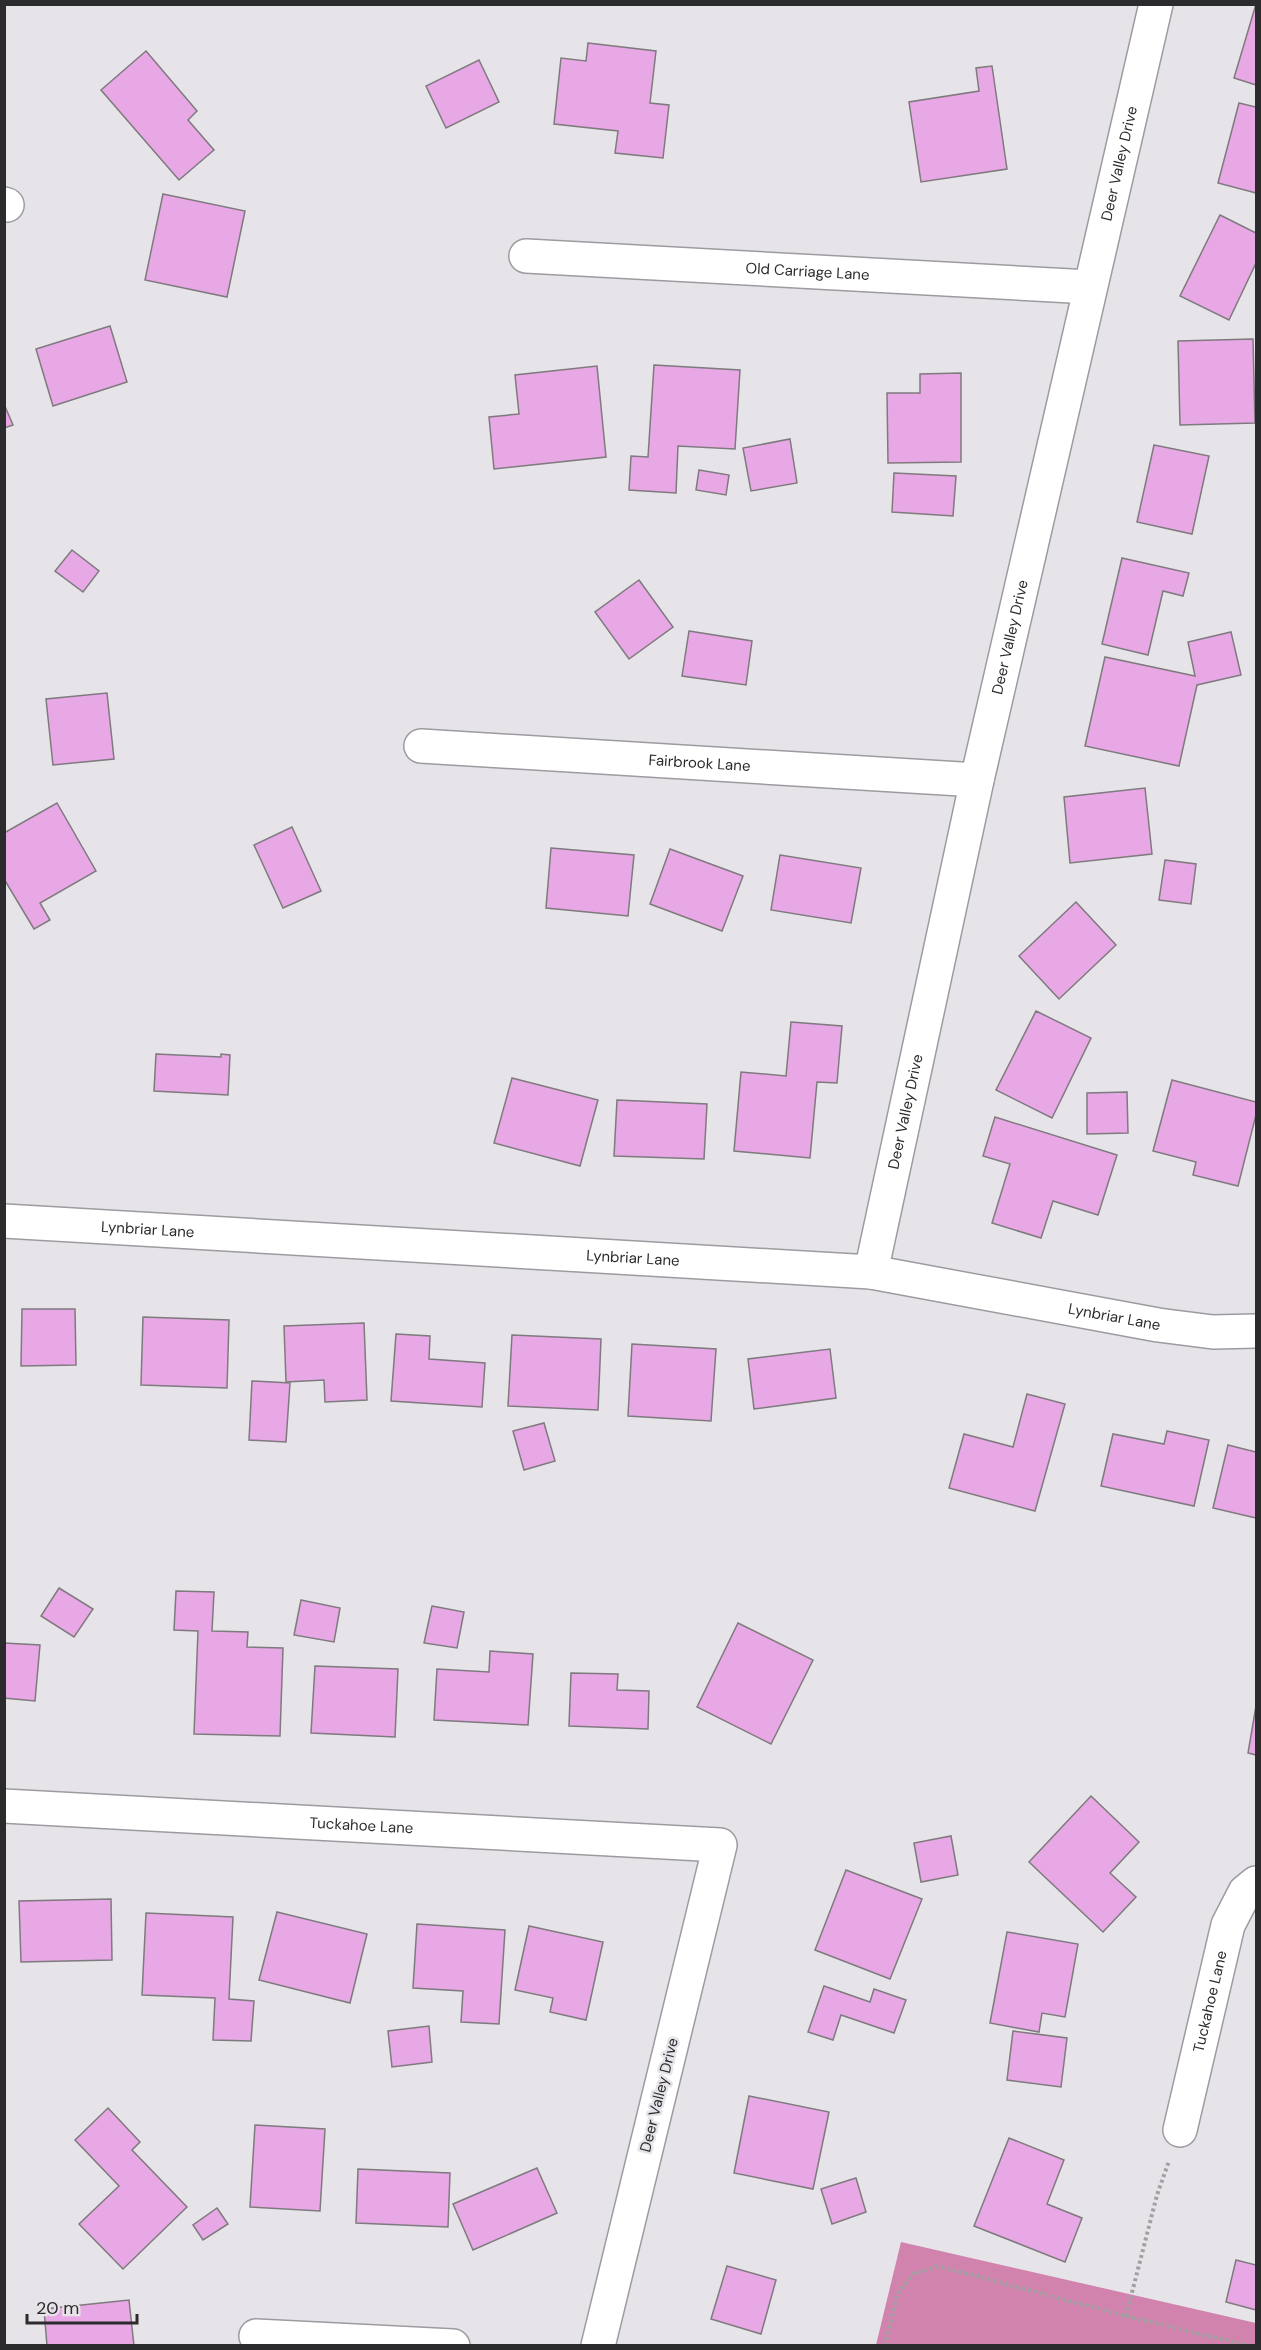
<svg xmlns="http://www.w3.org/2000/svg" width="1261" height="2350" viewBox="0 0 1261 2350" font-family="'DM Sans',sans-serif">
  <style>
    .forest { fill: #d283ad }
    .building { fill: #e8a8e5; stroke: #7e7a7e; stroke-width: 1.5 }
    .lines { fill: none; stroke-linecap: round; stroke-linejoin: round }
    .street-casing { stroke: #9d9ba0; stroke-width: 36 }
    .path { stroke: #a2a0a3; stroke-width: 4; stroke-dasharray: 3 3; stroke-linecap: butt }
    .street { stroke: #fff; stroke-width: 33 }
    .labels { text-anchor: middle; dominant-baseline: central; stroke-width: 5; stroke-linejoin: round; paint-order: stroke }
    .street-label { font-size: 15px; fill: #2b2a2c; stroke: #e6e4e8 }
  </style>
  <rect width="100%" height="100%" fill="#e6e4e8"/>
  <polygon class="forest" points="901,2242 1256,2323 1256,2345 876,2345"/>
  <g class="building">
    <polygon points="1256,4 1256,85 1234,78"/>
    <polygon points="588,43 656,51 650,103 669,105 663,158 615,153 618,131 554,124 561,58 586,61"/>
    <polygon points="146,51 197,111 188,120 214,150 179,180 101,90"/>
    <polygon points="479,60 499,102 446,128 426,86"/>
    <polygon points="992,66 1007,169 921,182 909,102 979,91 976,68"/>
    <polygon points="1239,103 1256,107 1256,193 1218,183"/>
    <polygon points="163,194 245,211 227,297 145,280"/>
    <polygon points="1220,215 1256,233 1256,263 1229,320 1180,296"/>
    <polygon points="110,326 127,382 53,406 36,349"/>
    <polygon points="1253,339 1255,423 1180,425 1178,341"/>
    <polygon points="654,365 740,370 735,449 678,446 676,493 629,490 631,456 648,457"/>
    <polygon points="597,366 606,457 494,469 489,417 519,414 515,375"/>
    <polygon points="961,373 961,462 888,463 887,393 920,393 920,374"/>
    <polygon points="4,404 13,425 4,428"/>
    <polygon points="790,439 797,483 751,491 743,448"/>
    <polygon points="1154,445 1209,456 1192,534 1137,522"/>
    <polygon points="699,470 729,475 726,495 696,490"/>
    <polygon points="894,473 956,476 953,516 892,512"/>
    <polygon points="72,550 99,571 83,592 55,571"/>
    <polygon points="1122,558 1189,573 1183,596 1163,591 1148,655 1102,644"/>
    <polygon points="639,580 673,627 629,659 595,612"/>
    <polygon points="689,631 752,641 746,685 682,676"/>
    <polygon points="1231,632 1241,675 1197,685 1179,766 1085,746 1105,657 1195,676 1188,642"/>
    <polygon points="107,693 114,759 53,765 46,699"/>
    <polygon points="1145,788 1152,854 1070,863 1064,797"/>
    <polygon points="57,803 96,871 40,903 50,920 34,929 4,879 4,833"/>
    <polygon points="292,827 321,891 283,908 254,845"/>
    <polygon points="551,848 634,855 628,916 546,908"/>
    <polygon points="670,849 743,876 722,931 650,904"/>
    <polygon points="780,855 861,868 851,923 771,910"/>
    <polygon points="1165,860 1196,864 1191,904 1159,900"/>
    <polygon points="1076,902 1116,945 1059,999 1019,956"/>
    <polygon points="1036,1011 1091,1038 1052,1118 996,1090"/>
    <polygon points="791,1022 842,1026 837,1083 817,1082 810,1158 734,1151 741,1072 786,1076"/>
    <polygon points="156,1054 221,1057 221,1054 230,1055 228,1095 154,1091"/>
    <polygon points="512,1078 598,1100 580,1166 494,1143"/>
    <polygon points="1172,1080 1256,1102 1256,1115 1238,1186 1193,1175 1196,1162 1153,1151"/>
    <polygon points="1127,1092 1128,1133 1087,1134 1087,1093"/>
    <polygon points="617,1100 707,1104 704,1159 614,1156"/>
    <polygon points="995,1117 1117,1155 1098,1215 1053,1201 1041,1238 992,1223 1010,1164 983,1156"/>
    <polygon points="22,1309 75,1309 76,1365 21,1366"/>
    <polygon points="143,1317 229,1320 227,1388 141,1385"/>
    <polygon points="364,1323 367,1400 325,1402 324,1380 286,1382 284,1326"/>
    <polygon points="396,1334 430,1336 429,1359 485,1363 482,1407 391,1401"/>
    <polygon points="512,1335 601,1339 598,1410 508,1406"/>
    <polygon points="632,1344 716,1349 711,1421 628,1416"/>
    <polygon points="830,1349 836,1398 754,1409 748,1359"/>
    <polygon points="252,1381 290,1383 286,1442 249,1440"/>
    <polygon points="1027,1394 1065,1404 1035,1511 949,1488 964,1434 1013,1447"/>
    <polygon points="544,1423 555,1461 524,1470 513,1431"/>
    <polygon points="1167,1431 1209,1440 1194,1506 1101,1486 1113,1434 1164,1444"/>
    <polygon points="1228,1445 1256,1452 1256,1518 1213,1508"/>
    <polygon points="59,1588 93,1609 74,1637 41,1616"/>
    <polygon points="176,1591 214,1592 212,1631 248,1632 247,1647 283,1648 280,1736 194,1734 198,1631 174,1630"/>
    <polygon points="301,1600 340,1608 334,1642 294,1635"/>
    <polygon points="432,1606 464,1612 457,1648 424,1643"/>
    <polygon points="738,1623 813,1660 771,1744 697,1707"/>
    <polygon points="4,1643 40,1645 35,1701 4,1698"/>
    <polygon points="490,1651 533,1654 528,1725 434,1720 437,1669 489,1672"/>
    <polygon points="315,1666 398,1669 395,1737 311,1733"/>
    <polygon points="571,1673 618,1674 617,1690 649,1691 648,1729 569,1726"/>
    <polygon points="1256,1706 1256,1755 1248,1753"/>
    <polygon points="1091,1796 1139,1842 1110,1873 1136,1897 1103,1932 1029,1862"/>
    <polygon points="951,1836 958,1875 921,1882 914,1843"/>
    <polygon points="846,1870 922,1899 890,1979 815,1950"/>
    <polygon points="111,1899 112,1960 21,1962 19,1901"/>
    <polygon points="277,1912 367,1934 350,2003 259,1980"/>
    <polygon points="146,1913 233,1917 229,1999 254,2001 251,2041 213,2040 215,1998 142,1995"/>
    <polygon points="417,1924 505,1930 499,2024 461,2022 463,1991 413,1988"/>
    <polygon points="529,1926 603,1942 586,2020 550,2012 553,1998 515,1990"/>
    <polygon points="1007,1932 1078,1944 1065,2017 1042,2013 1039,2032 990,2023"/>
    <polygon points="824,1986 870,2002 874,1989 906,2000 894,2033 841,2015 833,2040 808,2032"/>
    <polygon points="429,2026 432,2062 392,2067 388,2031"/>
    <polygon points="1013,2031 1067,2038 1061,2087 1007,2080"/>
    <polygon points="749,2096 829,2112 813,2189 734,2173"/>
    <polygon points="108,2108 140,2142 132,2150 187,2207 123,2269 79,2224 119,2186 75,2140"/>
    <polygon points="255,2125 325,2129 320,2211 250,2207"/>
    <polygon points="1009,2138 1064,2160 1047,2204 1082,2218 1065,2262 974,2226"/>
    <polygon points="537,2168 557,2213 473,2250 453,2204"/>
    <polygon points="358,2169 450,2173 448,2227 356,2223"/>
    <polygon points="856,2178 866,2212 832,2224 821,2189"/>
    <polygon points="217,2208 228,2224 203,2240 193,2225"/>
    <polygon points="1236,2260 1256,2265 1256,2310 1226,2302"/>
    <polygon points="727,2266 776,2280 761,2334 711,2319"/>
    <polygon points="129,2300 134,2346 47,2346 44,2309"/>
  </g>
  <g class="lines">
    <defs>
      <g id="street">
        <polyline points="4,204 7,205"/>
        <path id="s1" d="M 526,256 L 1090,287"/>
        <path id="s2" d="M 421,746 L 977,780"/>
        <path id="s3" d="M 4,1221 L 871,1272 L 1158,1325 L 1213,1332 L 1256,1331"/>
        <path id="s4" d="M 871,1272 L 977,780 L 1156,4"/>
        <path id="s5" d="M 4,1806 L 720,1845 L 598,2346"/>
        <path id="s6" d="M 1180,2130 L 1228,1925 L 1245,1892 L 1256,1883"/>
        <polyline points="256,2336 453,2346"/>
      </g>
    </defs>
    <use href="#street" class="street-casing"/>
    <g class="path">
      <polyline points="1126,2316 1157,2195 1169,2161"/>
      <polyline points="885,2346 897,2295 913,2274 938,2266 1126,2316 1250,2346"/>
    </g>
    <use href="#street" class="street"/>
  </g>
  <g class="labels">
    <g class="street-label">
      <text stroke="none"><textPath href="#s4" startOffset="1136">Deer Valley Drive</textPath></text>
      <text stroke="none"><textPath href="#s1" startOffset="282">Old Carriage Lane</textPath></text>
      <text stroke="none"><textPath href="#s4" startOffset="650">Deer Valley Drive</textPath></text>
      <text stroke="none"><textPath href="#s2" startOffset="279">Fairbrook Lane</textPath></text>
      <text stroke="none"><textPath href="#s4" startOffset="164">Deer Valley Drive</textPath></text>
      <text stroke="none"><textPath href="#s3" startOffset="144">Lynbriar Lane</textPath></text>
      <text stroke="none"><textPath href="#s3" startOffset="630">Lynbriar Lane</textPath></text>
      <text stroke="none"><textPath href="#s3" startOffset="1116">Lynbriar Lane</textPath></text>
      <text stroke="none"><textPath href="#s5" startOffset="358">Tuckahoe Lane</textPath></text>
      <text stroke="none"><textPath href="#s6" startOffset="132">Tuckahoe Lane</textPath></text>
      <text transform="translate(659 2095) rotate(-76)">Deer Valley Drive</text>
    </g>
  </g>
  <rect width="1261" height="2350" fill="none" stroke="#2b2a2c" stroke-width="12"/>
  <path d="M27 2314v9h110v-9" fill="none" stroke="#2b2a2c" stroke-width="3"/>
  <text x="36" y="2314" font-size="18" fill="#2b2a2c" stroke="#e6e4e8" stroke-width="4.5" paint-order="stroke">20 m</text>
</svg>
